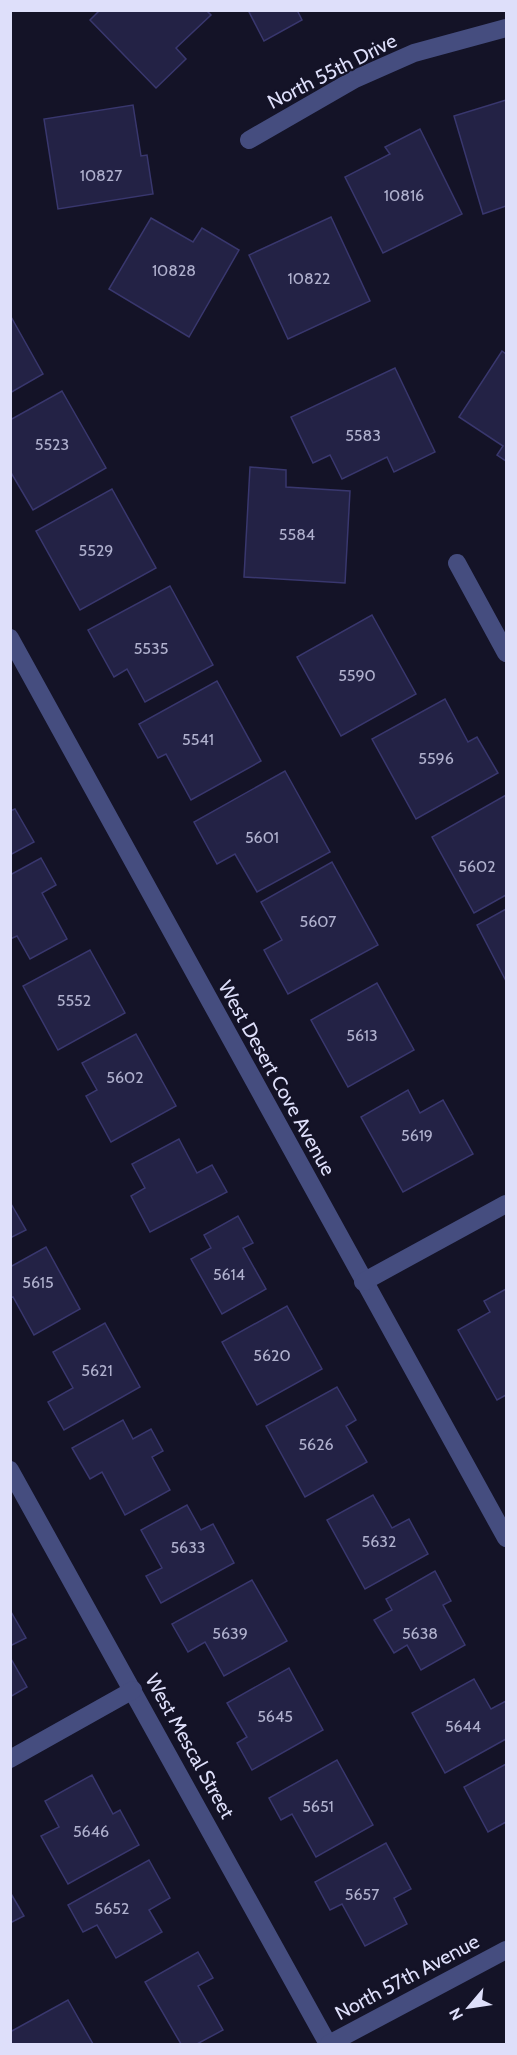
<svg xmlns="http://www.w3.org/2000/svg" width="517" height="2055" viewBox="0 0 517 2055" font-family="Cabin,sans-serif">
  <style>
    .building { fill: #232245; stroke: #39376e; stroke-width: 1.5 }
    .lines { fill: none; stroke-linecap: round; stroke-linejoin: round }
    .minor { stroke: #454d7f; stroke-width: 18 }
    .labels { text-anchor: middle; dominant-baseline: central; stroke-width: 4.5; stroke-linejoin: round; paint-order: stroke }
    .number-label { font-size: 16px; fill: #afb0cd }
    .street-label { font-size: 20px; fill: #dedffa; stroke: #141327 }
  </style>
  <rect width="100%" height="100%" fill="#141327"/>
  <g class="building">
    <polygon points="100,10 206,10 211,15 176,48 186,59 156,88 90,20"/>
    <polygon points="248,10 297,10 302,20 264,41"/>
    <polygon points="506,100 506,206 483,214 454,116"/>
    <polygon points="133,105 141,156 147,155 153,194 58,209 44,119"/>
    <polygon points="420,129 462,214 383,253 345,177 390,154 385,147"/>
    <polygon points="331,217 370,301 288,339 249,255"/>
    <polygon points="151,218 193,242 202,228 239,250 189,337 109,289"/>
    <polygon points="10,315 43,374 10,393"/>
    <polygon points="502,351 506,354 506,461 497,455 503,446 459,417"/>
    <polygon points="395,368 435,452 394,472 387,457 342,479 330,455 313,463 291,417"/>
    <polygon points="62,391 106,468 33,510 10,471 10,420"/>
    <polygon points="250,467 286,470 286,487 350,491 345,583 244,577"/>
    <polygon points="112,489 156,568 80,610 36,531"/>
    <polygon points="170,586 213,665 145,702 127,669 114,677 88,630"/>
    <polygon points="372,615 416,694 341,736 297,657"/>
    <polygon points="217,681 261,761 191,800 166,754 158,758 139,724"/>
    <polygon points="445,699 468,742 477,737 498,773 416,819 372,739"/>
    <polygon points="285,771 330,852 257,892 235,854 217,864 194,822"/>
    <polygon points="506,795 506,895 474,913 432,837"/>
    <polygon points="15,809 34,842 10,855 10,811"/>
    <polygon points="41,858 56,885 42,893 67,939 30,959 17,936 10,939 10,875"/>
    <polygon points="332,862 378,945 288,994 264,950 282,940 261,902"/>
    <polygon points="506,909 506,981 477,925"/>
    <polygon points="90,950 125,1013 58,1050 23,986"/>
    <polygon points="377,983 414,1050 348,1087 311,1020"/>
    <polygon points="136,1034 176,1106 111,1142 86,1096 97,1090 82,1063"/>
    <polygon points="408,1090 420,1113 443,1100 473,1154 403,1192 361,1117"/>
    <polygon points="179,1139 197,1173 212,1165 227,1192 150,1232 131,1196 145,1188 132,1164"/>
    <polygon points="10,1202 26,1230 10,1238"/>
    <polygon points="238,1216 253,1243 243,1248 266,1289 222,1314 191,1259 211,1248 204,1235"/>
    <polygon points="46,1247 80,1309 34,1335 13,1297 10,1298 10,1267"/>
    <polygon points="506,1289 506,1395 497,1400 458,1330 490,1312 484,1301"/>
    <polygon points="287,1306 322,1369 257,1405 222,1342"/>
    <polygon points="105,1323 140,1387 64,1430 48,1402 73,1388 53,1352"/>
    <polygon points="337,1387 356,1420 346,1426 367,1462 305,1497 266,1426"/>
    <polygon points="123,1420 133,1439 151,1429 163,1451 152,1457 170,1490 125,1515 102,1472 90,1479 72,1448"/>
    <polygon points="373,1495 392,1528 409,1519 428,1554 365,1589 327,1520"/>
    <polygon points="187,1505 201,1530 213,1524 234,1563 161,1603 146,1576 162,1568 141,1530"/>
    <polygon points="435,1571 451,1601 443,1605 465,1645 421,1670 407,1645 394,1653 374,1620 392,1610 386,1599"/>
    <polygon points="252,1580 287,1641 224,1676 205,1642 188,1652 172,1624"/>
    <polygon points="10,1610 26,1638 10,1646"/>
    <polygon points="10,1657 27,1687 10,1697"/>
    <polygon points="289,1668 323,1730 252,1770 237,1743 247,1737 227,1703"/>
    <polygon points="474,1679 491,1709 506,1701 506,1739 445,1773 412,1713"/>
    <polygon points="337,1760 373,1825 316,1857 292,1814 281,1820 269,1798"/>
    <polygon points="506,1764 506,1822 488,1832 464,1787"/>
    <polygon points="92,1775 113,1814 120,1810 139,1845 68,1884 41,1836 59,1827 45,1801"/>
    <polygon points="386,1843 411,1889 394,1898 407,1924 365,1946 342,1904 330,1910 315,1882"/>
    <polygon points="149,1860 170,1898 149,1910 162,1932 116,1958 97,1925 83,1932 68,1905"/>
    <polygon points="10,1892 24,1916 10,1923"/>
    <polygon points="198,1952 213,1978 198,1986 223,2030 197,2044 181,2044 145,1982"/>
    <polygon points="68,2000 93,2044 11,2044 10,2032"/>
  </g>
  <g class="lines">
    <g class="minor">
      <polyline points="249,140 355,79 414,53 506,28"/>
      <polyline points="457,563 506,653"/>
      <polyline points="10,638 506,1538"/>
      <polyline points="363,1282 506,1204"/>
      <polyline points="10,1470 328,2044"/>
      <polyline points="10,1759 133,1690"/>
      <polyline points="329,2044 506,1950"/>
    </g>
  </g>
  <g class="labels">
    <g class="number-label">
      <text x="101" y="175">10827</text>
      <text x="404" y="195">10816</text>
      <text x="174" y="270">10828</text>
      <text x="309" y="278">10822</text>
      <text x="363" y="435">5583</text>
      <text x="52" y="444">5523</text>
      <text x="297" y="534">5584</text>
      <text x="96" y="550">5529</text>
      <text x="151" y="648">5535</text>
      <text x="357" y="675">5590</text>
      <text x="198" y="739">5541</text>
      <text x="436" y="758">5596</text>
      <text x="262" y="837">5601</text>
      <text x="477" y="866">5602</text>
      <text x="318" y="921">5607</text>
      <text x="74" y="1000">5552</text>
      <text x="362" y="1035">5613</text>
      <text x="125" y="1077">5602</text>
      <text x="417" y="1135">5619</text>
      <text x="229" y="1274">5614</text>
      <text x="38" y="1282">5615</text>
      <text x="272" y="1355">5620</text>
      <text x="97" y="1370">5621</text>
      <text x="316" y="1444">5626</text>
      <text x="379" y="1541">5632</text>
      <text x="188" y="1547">5633</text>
      <text x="230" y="1633">5639</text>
      <text x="420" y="1633">5638</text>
      <text x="275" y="1716">5645</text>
      <text x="463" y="1726">5644</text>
      <text x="318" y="1806">5651</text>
      <text x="91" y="1831">5646</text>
      <text x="362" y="1894">5657</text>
      <text x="112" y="1908">5652</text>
    </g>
    <g class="street-label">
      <text transform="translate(332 71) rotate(-27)">North 55th Drive</text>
      <text transform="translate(277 1078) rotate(61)">West Desert Cove Avenue</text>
      <text transform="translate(190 1746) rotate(61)">West Mescal Street</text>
      <text transform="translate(407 1977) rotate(-28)">North 57th Avenue</text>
    </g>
  </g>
  <rect width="517" height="2055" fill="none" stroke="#dedffa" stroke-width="24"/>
  <g transform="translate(469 2007) rotate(241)" stroke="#141327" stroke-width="4.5" paint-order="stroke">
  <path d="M0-4.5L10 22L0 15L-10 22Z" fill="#dedffa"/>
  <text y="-9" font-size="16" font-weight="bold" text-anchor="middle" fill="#dedffa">N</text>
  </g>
</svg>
